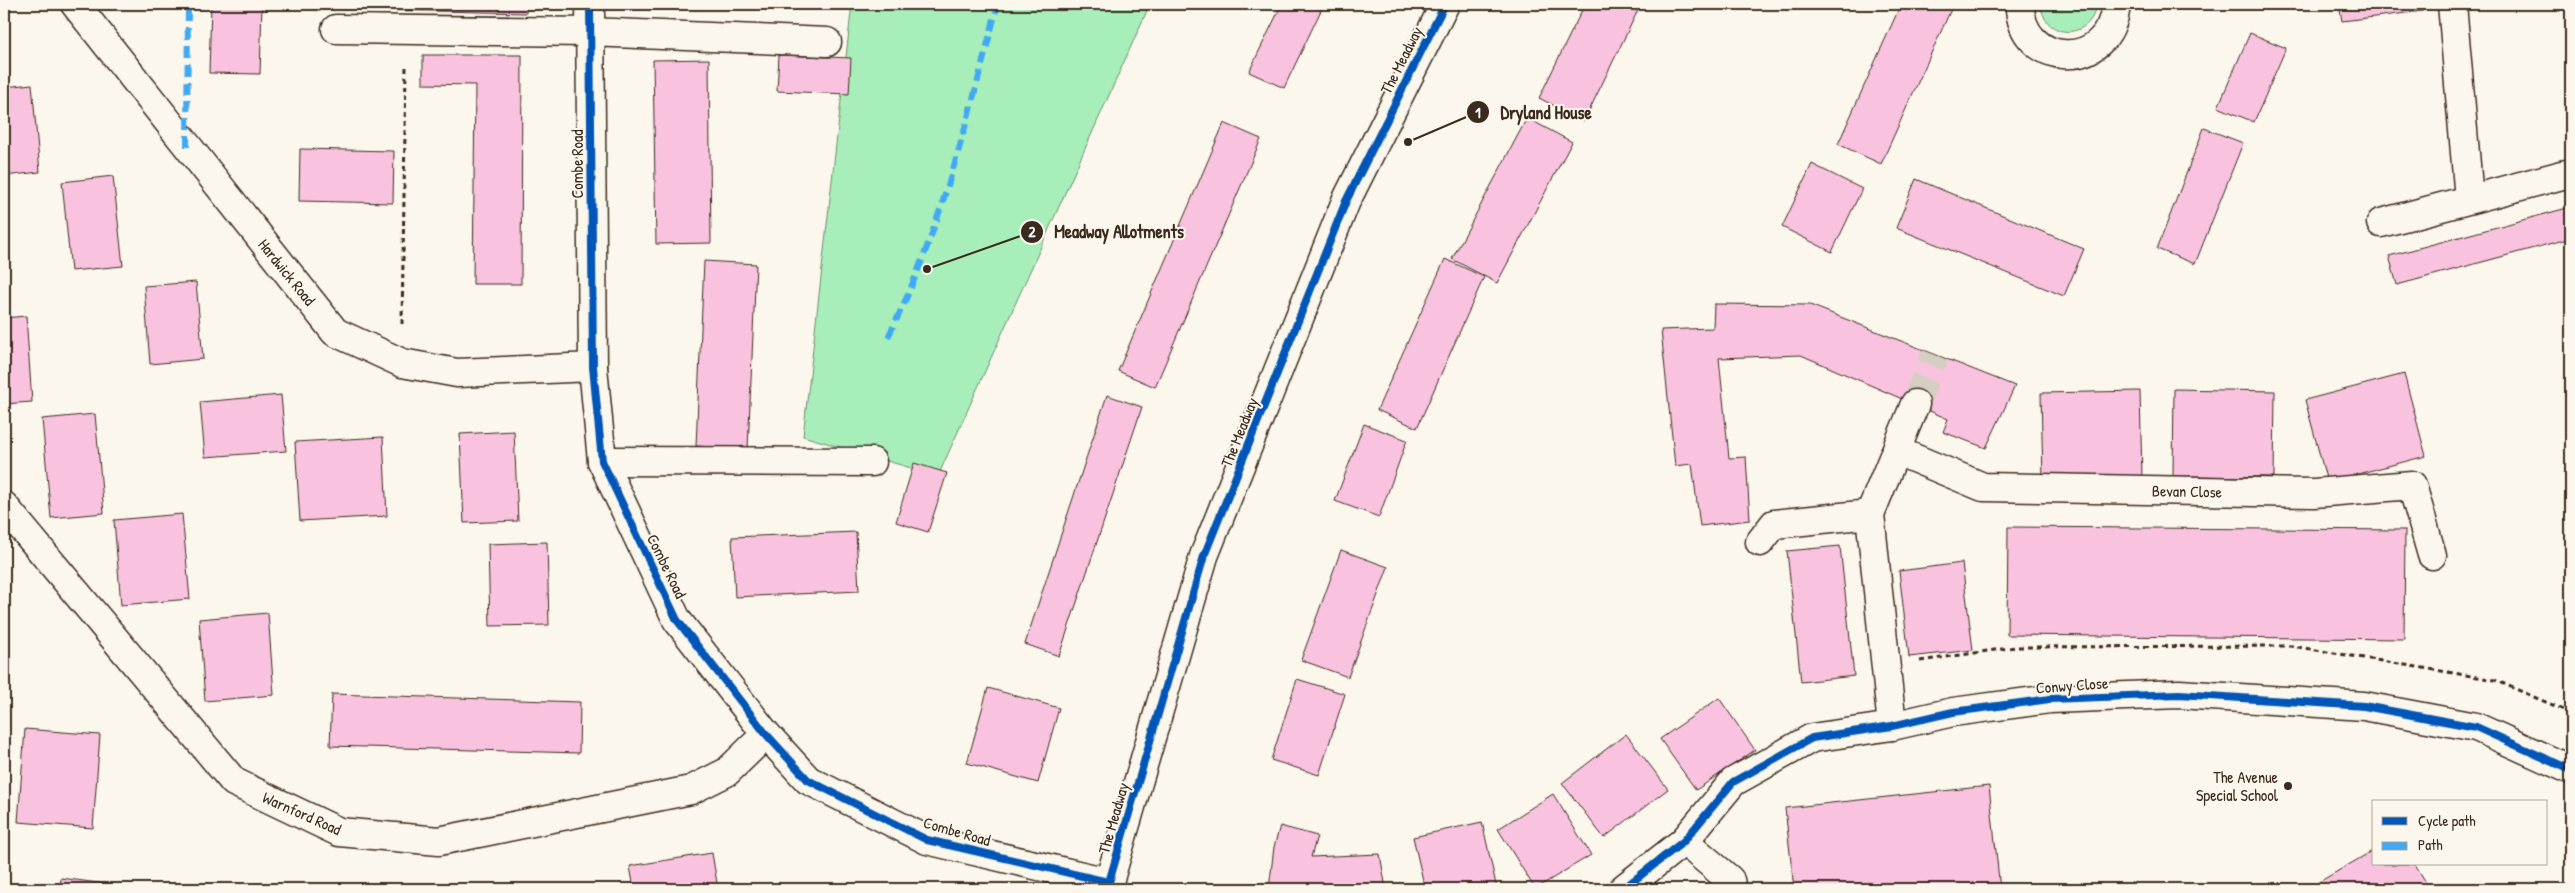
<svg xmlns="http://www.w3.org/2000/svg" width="2575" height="893" viewBox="0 0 2575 893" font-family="'Patrick Hand',sans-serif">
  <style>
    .green { fill: #a7eeba; stroke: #718c6c }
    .building { fill: #f9c3df; stroke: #3b2a1e }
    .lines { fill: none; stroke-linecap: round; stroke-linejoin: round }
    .minor-tunnel { stroke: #d5cec3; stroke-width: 28; stroke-dasharray: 28 14; stroke-linecap: butt }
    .minor-casing { stroke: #3b2a1e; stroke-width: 31 }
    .path { stroke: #3b2a1e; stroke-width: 3; stroke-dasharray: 5 4; stroke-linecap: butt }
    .minor { stroke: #fbf7ec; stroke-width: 28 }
    .quiet { stroke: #3fa9f5; stroke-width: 6; stroke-dasharray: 12 6; stroke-linecap: butt }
    .cycleway-casing { stroke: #fbf7ec; stroke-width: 11 }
    .cycleway { stroke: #0057b8; stroke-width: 8 }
    .poi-dot { fill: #3b2a1e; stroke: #fbf7ec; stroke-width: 2 }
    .labels { text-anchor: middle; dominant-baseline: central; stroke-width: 4; stroke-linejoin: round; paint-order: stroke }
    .street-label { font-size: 16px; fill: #3b2a1e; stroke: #fbf7ec }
    .poi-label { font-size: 16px; fill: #3b2a1e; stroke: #fbf7ec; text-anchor: end }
    .leader { fill: none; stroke: #3b2a1e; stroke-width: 2 }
    .callout-dot { fill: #3b2a1e; stroke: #fbf7ec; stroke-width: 2 }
    .mark-label { font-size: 15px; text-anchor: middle; font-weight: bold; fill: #fff }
    .callout-label { font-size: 18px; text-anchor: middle; font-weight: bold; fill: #3b2a1e; stroke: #fbf7ec; stroke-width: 4; stroke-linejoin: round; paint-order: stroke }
  </style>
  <rect width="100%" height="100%" fill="#fbf7ec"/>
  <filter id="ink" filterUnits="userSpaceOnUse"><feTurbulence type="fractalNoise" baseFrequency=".02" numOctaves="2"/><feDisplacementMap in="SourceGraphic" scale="10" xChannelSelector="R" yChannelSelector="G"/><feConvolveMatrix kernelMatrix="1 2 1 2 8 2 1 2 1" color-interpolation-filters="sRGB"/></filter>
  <g filter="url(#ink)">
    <g class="green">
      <polygon points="852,4 1150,4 938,476 803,436"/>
      <path d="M 2041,4 L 2096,4 L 2096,5 C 2091,41 2043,40 2041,4 Z"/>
    </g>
    <g class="building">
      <polygon points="211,4 262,4 260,74 209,73"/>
      <polygon points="345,4 527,4 526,13 345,9"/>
      <polygon points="1282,4 1324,4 1284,88 1249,72"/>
      <polygon points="1585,4 1641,4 1584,121 1539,98"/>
      <polygon points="1901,4 1953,5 1881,164 1838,144"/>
      <polygon points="2339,4 2422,4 2423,11 2342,21"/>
      <polygon points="2250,33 2286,48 2254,122 2218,107"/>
      <polygon points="423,55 522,55 521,284 473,284 475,85 423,84"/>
      <polygon points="779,55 851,58 849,94 777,91"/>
      <polygon points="709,59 711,243 656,244 653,60"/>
      <polygon points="32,84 40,172 4,176 4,87"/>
      <polygon points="1527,118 1572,142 1497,283 1452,259"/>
      <polygon points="1224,123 1261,139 1155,387 1118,371"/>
      <polygon points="2204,128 2243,143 2195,264 2157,249"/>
      <polygon points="300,149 394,151 393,203 299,201"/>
      <polygon points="1812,164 1862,189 1832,252 1782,227"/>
      <polygon points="113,176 123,266 71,271 62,182"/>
      <polygon points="1916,179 2084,249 2064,296 1896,228"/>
      <polygon points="2571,207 2571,238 2397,285 2389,256"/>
      <polygon points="1445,259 1484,277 1417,428 1377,410"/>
      <polygon points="704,261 756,264 748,449 696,446"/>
      <polygon points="196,282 203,359 150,364 144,286"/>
      <polygon points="1714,304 1810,305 2015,386 1986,448 1943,432 1948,419 1801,355 1719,358 1729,458 1746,457 1750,520 1700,526 1692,464 1675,466 1661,330 1713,328"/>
      <polygon points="26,316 32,402 4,404 4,318"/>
      <polygon points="2404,374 2426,456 2327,482 2305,400"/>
      <polygon points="2174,389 2275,391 2274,477 2173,476"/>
      <polygon points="2140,391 2142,479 2043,480 2041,393"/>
      <polygon points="281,395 286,451 205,457 200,402"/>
      <polygon points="1107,395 1142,407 1059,656 1025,644"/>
      <polygon points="95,414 104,513 51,518 42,419"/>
      <polygon points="1364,424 1407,440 1379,517 1335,501"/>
      <polygon points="514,431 518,521 464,523 460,434"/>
      <polygon points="383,437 387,516 300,521 295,442"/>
      <polygon points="914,463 947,473 928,532 896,522"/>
      <polygon points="182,514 190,599 121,605 114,520"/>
      <polygon points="2008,527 2405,530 2404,639 2007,635"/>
      <polygon points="856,532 859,591 735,597 732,537"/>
      <polygon points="547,542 549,625 490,626 488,544"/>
      <polygon points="1840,546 1854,676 1801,682 1787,551"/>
      <polygon points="1341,550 1388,567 1348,677 1301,660"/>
      <polygon points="1962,563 1973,650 1909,657 1899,571"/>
      <polygon points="268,613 274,695 205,701 199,619"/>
      <polygon points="1297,679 1345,694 1319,775 1271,760"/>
      <polygon points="988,688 1059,708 1038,783 967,763"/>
      <polygon points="332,694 580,702 579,753 330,746"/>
      <polygon points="1719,698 1755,750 1696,790 1660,739"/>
      <polygon points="25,729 100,735 93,828 18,822"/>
      <polygon points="1626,734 1668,789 1604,838 1562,783"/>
      <polygon points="1989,786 2000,889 1794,889 1785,808"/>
      <polygon points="1553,794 1591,855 1535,889 1498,829"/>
      <polygon points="1482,822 1497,889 1425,889 1413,837"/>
      <polygon points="1280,826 1317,836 1311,857 1380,854 1386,889 1269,889 1274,847"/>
      <polygon points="2374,850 2374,864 2415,864 2430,889 2307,889"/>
      <polygon points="712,853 718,889 634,889 630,866"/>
      <polygon points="61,878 106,884 105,889 60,889"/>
    </g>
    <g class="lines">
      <polyline class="minor-tunnel" points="1915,404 1935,355"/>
      <defs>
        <g id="minor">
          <polyline points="75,4 335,332 402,363 457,373 593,367"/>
          <polyline points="590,4 593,367 602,461 677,620 766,734 808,780 927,840 1108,882"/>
          <path d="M 2020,4 C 2019,67 2110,75 2116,4"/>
          <polyline points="2452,4 2469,199"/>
          <polyline points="336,29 590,32 827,42"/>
          <polyline points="2381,223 2566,174"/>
          <polyline points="1897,451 1983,487 2314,493 2412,485 2432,555"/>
          <polyline points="602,461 872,462"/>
          <polyline points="4,506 234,782 339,832 439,841 691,790 727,772 766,734"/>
          <polyline points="1760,542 1774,524 1870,514"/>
          <polyline points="1892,726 1870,514 1915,404"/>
          <polyline points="1684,841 1730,880 1732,889"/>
          <polyline points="1107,889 1204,556 1346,201 1445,4"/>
          <polyline points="1623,889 1684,841 1733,782 1812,738 1892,726 1953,712 2050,699 2179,694 2364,706 2476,727 2571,770"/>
        </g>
      </defs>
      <use href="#minor" class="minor-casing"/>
      <g class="path">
        <polyline points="402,324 406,66"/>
        <polyline points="1920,661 2015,647 2292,646 2495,680 2571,713"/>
      </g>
      <use href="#minor" class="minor"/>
      <g class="quiet">
        <polyline points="187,147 188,4"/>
        <path d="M 888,337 C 941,232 968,117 998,4"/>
      </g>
      <defs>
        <g id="cycleway">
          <polyline points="590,4 593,367 602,461 677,620 766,734 808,780 927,840 1108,882"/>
          <polyline points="1107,889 1204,556 1346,201 1445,4"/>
          <polyline points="1623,889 1684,841 1733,782 1812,738 1892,726 1953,712 2050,699 2179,694 2364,706 2476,727 2571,770"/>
        </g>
      </defs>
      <use href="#cycleway" class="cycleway-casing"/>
      <use href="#cycleway" class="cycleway"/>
    </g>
  </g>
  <circle class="poi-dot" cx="2288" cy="786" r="5"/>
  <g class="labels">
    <g class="street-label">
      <text transform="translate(1401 60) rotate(-63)">The Meadway</text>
      <text transform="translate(577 164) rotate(-90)">Combe Road</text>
      <text transform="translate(287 272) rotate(51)">Hardwick Road</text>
      <text transform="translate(1239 432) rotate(-68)">The Meadway</text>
      <text transform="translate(2187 491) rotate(1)">Bevan Close</text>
      <text transform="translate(667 566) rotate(64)">Combe Road</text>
      <text transform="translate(2072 685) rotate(-4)">Conwy Close</text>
      <text transform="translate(302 813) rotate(24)">Warnford Road</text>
      <text transform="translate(1113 818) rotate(-74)">The Meadway</text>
      <text transform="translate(957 831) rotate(16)">Combe Road</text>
    </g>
    <g class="poi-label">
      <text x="2278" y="777">The Avenue<tspan x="2278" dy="18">Special School</tspan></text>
    </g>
  </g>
  <path class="leader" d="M1408 142L1478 112M927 269L1032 232"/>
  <g class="callout-dot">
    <circle cx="1408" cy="142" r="5"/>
    <circle cx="927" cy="269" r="5"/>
    <circle cx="1478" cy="112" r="12"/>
    <circle cx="1032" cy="232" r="12"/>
  </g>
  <g class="mark-label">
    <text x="1478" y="118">1</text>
    <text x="1032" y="237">2</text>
  </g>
  <g class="callout-label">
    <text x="1546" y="119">Dryland House</text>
    <text x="1119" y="238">Meadway Allotments</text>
  </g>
  <rect width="2575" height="893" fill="none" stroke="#fbf7ec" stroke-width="20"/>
  <rect x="10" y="10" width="2555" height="873" fill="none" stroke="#3b2a1e" stroke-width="2" filter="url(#ink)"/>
  <rect x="2372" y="800" width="175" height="65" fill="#fbf7ec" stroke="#aea59a"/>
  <rect x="2382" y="817" width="25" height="8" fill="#0057b8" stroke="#aea59a"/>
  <text x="2418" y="826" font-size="15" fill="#3b2a1e">Cycle path</text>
  <rect x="2382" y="842" width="25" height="8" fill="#3fa9f5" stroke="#aea59a"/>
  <text x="2418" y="850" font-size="15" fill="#3b2a1e">Path</text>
</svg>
